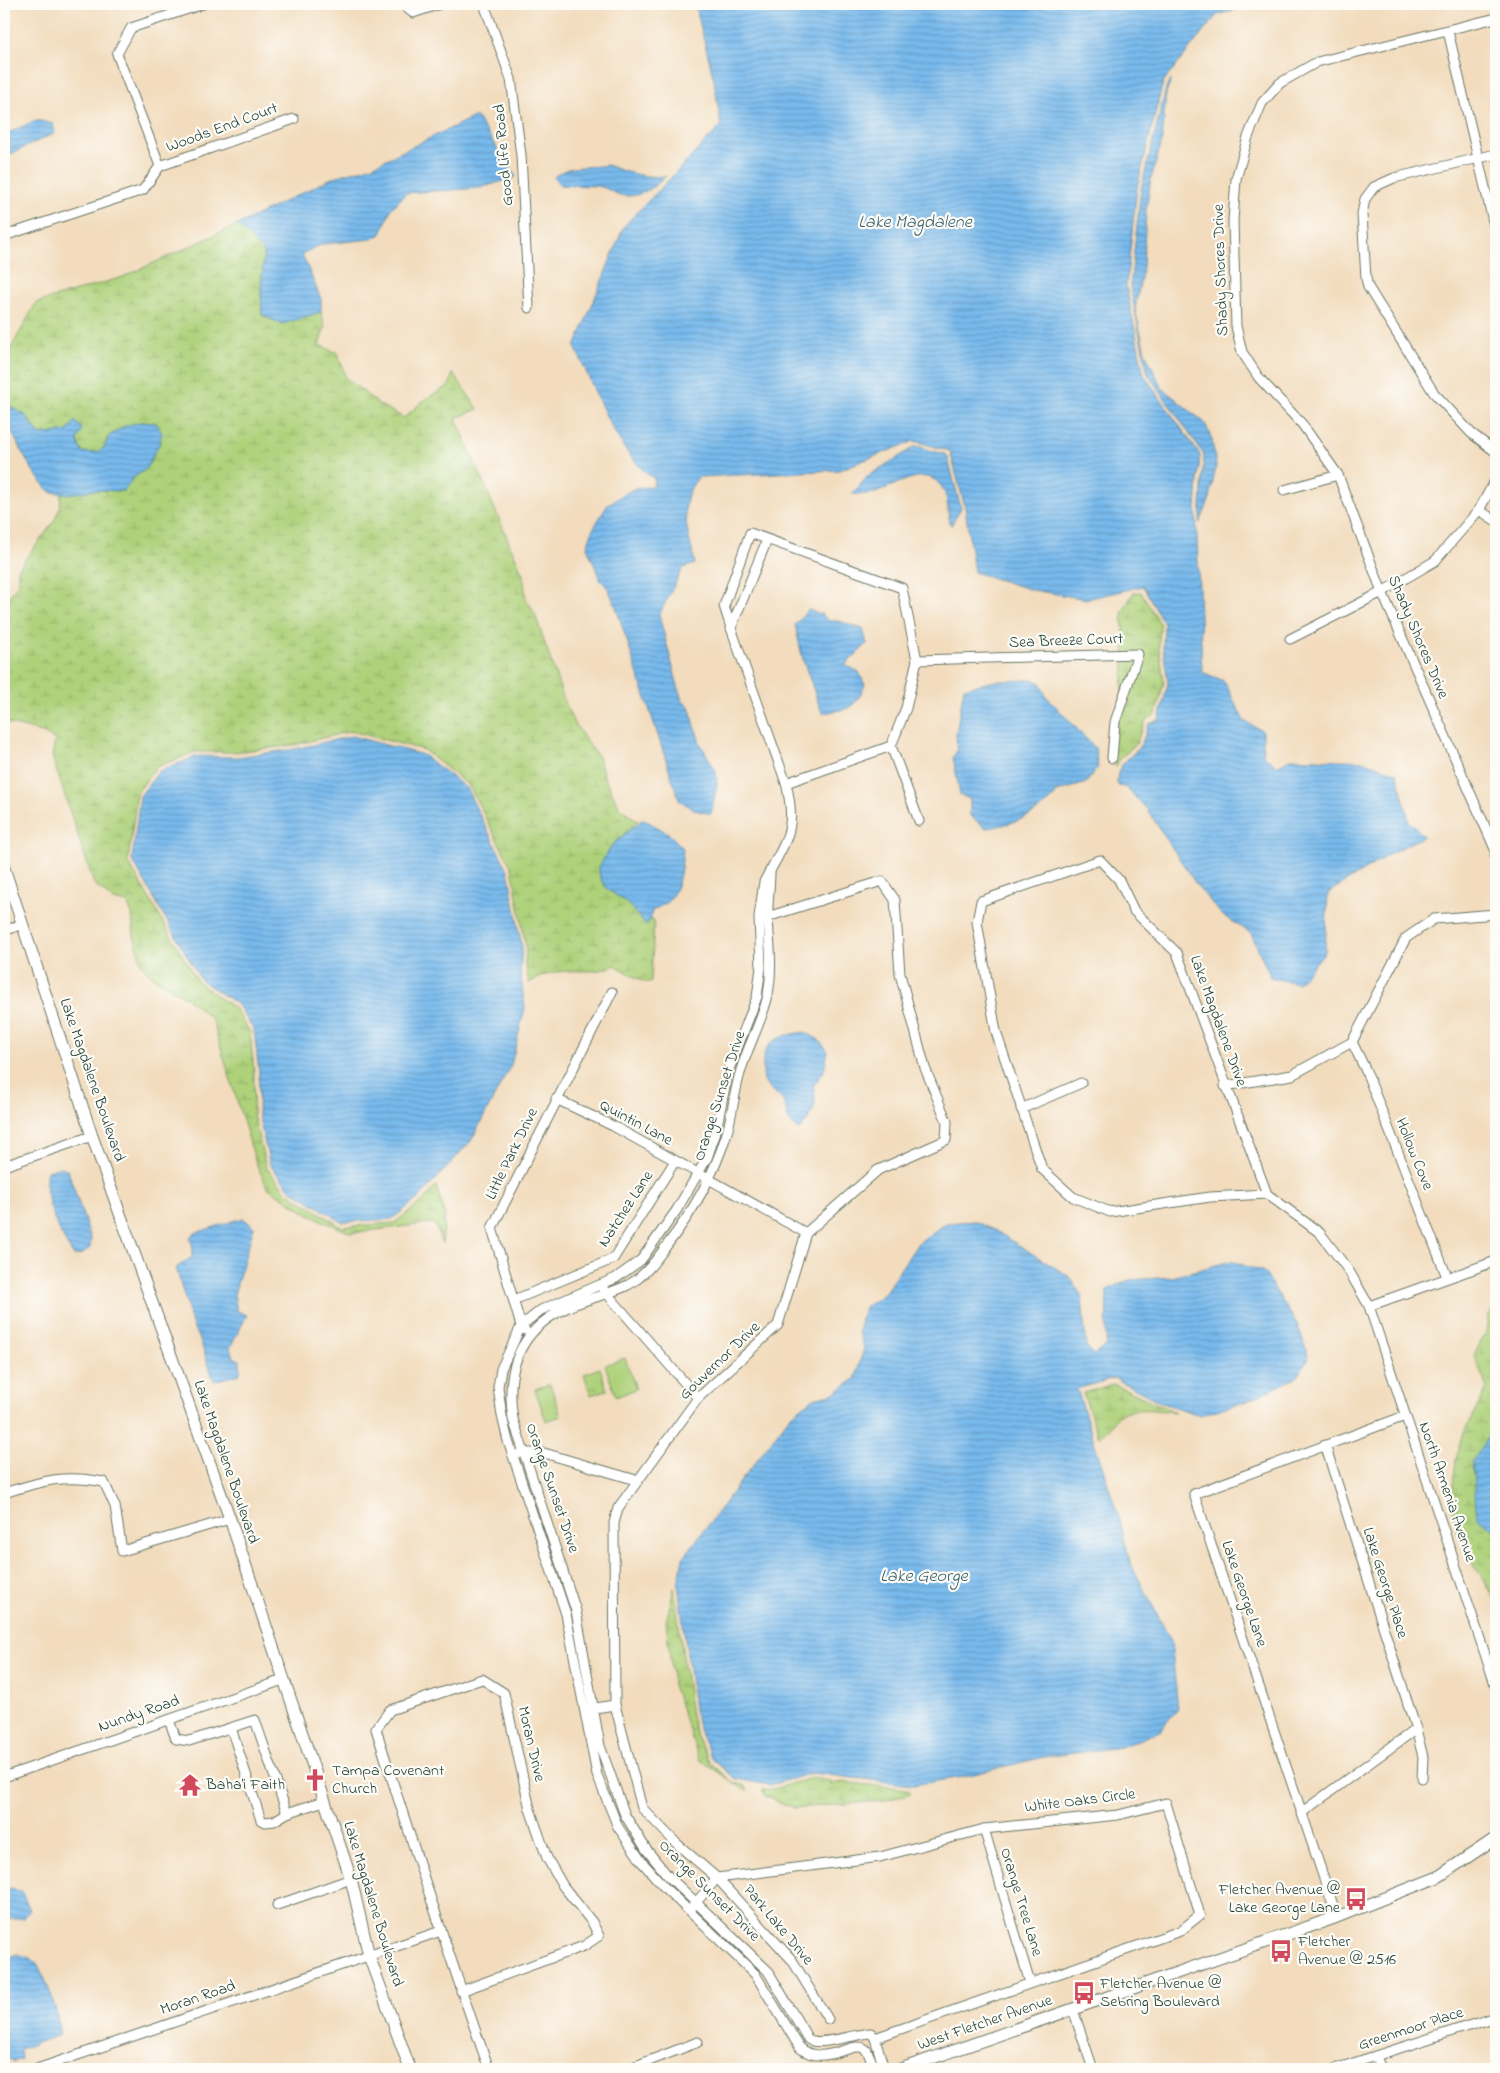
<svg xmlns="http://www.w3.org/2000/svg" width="1500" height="2073" viewBox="0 0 1500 2073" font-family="'Indie Flower',sans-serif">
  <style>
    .wetland { fill: url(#wetland-marsh); stroke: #668757 }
    .park { fill: url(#park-crowns); stroke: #668757 }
    .pitch { fill: #aed17a; stroke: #668757 }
    .water { fill: url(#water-rules); stroke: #4c7c90 }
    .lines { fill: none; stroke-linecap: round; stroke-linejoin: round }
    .street-casing { stroke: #697564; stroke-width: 11 }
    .secondary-casing { stroke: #697564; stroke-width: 13 }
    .street { stroke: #fff; stroke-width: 9 }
    .secondary { stroke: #fff; stroke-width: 11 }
    .labels { text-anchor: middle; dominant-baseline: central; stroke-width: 4.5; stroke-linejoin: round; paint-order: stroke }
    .street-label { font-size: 16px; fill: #1f3d34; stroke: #fdfcf7 }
    .poi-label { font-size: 16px; fill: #1f3d34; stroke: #fdfcf7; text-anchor: start }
    .water-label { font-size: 18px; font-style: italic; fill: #3a626c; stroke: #fdfcf7 }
  </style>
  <defs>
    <pattern id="wetland-marsh" width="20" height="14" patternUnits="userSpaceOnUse" patternTransform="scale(1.25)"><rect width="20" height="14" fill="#aed17a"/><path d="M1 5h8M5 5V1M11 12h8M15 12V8" fill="none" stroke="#95b46a"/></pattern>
    <pattern id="park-crowns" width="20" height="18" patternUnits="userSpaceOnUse" patternTransform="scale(1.25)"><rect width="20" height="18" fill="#aed17a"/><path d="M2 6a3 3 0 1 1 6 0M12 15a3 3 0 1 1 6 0" fill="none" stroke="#95b46a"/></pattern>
    <pattern id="water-rules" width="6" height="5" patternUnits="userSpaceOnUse" patternTransform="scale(1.25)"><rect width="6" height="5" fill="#78baed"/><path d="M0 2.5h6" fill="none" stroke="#6298c1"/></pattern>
  </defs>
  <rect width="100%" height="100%" fill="#fdfcf7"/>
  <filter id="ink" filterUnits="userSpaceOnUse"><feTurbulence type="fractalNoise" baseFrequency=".02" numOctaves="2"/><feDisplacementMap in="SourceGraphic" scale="10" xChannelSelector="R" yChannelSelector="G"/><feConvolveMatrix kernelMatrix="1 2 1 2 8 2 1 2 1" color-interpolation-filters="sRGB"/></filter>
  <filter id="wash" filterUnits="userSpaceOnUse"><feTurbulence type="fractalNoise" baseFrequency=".0096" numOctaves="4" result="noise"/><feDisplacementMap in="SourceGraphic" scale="20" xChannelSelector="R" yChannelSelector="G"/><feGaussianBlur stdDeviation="1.12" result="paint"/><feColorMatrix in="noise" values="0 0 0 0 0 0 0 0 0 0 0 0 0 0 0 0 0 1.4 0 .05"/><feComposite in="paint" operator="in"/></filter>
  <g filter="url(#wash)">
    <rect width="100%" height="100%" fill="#f2dcbd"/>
    <g class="wetland">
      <path d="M 237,225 L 264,252 L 261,289 L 262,315 L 282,324 L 321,312 L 325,326 L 319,345 L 338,353 L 346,378 L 380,405 L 404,418 L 424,400 L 449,386 L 453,373 L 478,409 L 456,418 L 523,575 L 526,598 L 535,614 L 565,703 L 574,723 L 598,757 L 605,779 L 620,808 L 638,821 L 612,845 L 599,867 L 600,877 L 607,889 L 626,902 L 646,925 L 651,918 L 654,920 L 651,982 L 644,982 L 615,965 C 588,979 563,961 529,983 L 525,964 L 526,947 L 512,868 L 469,786 L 424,750 L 351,731 L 294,745 L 236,752 L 196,752 L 156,767 L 137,793 L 128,862 L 198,982 L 235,1009 L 250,1032 L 254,1073 L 253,1115 L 266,1167 L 287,1192 L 342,1227 L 394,1223 L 422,1202 L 436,1186 L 445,1215 L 442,1244 L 436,1226 L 432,1223 L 351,1233 L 311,1216 L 267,1187 L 256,1163 L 212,1019 L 188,999 L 153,977 L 142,965 L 134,936 L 132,914 L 127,903 L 113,900 L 94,884 L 52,757 L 55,740 C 40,729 22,728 4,722 L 4,605 L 18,583 L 18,569 L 53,523 L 60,507 L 61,493 L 93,490 L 124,491 L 133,478 L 146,469 L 153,457 L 156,423 L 141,422 L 125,426 L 109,436 L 104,448 L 95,453 L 82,452 L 77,441 L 75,422 L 68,431 L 40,435 L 25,415 L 11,407 L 4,392 L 4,361 L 36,303 L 123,277 Z"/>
      <polygon points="1141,592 1160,624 1159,647 1164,682 1156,714 1146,720 1136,744 1120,758 1116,767 1110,753 1122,695 1125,647 1122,613 1133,593"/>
      <polygon points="1496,1307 1496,1606 1494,1597 1473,1563 1456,1527 1451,1504 1456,1459 1461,1439 1487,1388 1474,1355 1486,1332 1488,1315"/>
      <path d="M 1114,1384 L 1175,1412 C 1161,1411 1128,1405 1117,1417 C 1111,1424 1108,1434 1098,1436 L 1083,1393 Z"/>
      <polygon points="674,1588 691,1716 697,1737 711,1764 734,1783 744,1785 748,1791 743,1789 699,1759 673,1685 666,1621"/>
      <polygon points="812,1778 832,1781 830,1785 841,1782 908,1789 911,1793 884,1801 795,1808 766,1797 762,1790 772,1789"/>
    </g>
    <polygon class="park" points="600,1368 607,1390 591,1395 584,1374"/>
    <g class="pitch">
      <polygon points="625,1358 636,1389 616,1397 605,1365"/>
      <polygon points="550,1384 561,1416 546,1421 535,1389"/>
    </g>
    <g class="water">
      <path d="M 695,4 L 1253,4 L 1217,15 L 1163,82 L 1137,188 L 1126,286 L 1144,375 L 1200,455 L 1196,508 L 1202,672 L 1224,681 L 1244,721 L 1263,731 L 1263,755 L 1276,766 L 1292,758 L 1364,761 L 1397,773 L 1409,821 L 1424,836 L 1391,853 L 1328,893 L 1325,952 L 1298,983 L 1271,978 L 1251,933 L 1222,915 L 1198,887 L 1146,808 L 1126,788 L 1117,784 C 1117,761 1128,762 1139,747 C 1144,741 1146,731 1149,724 L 1159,720 L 1168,683 L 1163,647 L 1164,624 L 1143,586 L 1087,599 L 1032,590 L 974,572 L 965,507 L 950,451 L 914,441 L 839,470 L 699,477 C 675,502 689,533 695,564 L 683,568 L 659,615 L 682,701 L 689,706 L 700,743 L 716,771 L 717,784 L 711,814 L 695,810 L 679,800 L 615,604 L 608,588 L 601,581 L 587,547 L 593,529 L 608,504 L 633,489 L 653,486 L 655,479 C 617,457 594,386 575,347 L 624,226 L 721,126 L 714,80 Z"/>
      <polygon points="1171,80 1166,94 1162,141 1151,179 1146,210 1143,267 1135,309 1145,352 1162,388 1205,423 1212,440 1216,466 1210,498 1200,523 1204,455 1148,374 1130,287 1141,189 1167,85"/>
      <polygon points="476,116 516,177 480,188 406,193 391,209 381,234 372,239 323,244 302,254 321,299 321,312 282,324 262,315 261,289 264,252 237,225 334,177 370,167"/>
      <polygon points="36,120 53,124 55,133 4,157 4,135"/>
      <path d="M 607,165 C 627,173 644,178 666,176 C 654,188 635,201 617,194 C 611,191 603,186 595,186 C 583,185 572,186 560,185 L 554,177 C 569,163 588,169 607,165 Z"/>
      <polygon points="4,174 10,190 10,201 4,206"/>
      <path d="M 7,398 L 11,407 L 25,415 L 40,435 L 68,431 L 75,421 L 82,429 L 77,441 L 82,452 L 95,453 L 104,448 L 109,436 L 125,426 L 141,422 L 156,423 L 162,433 L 159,444 L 146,469 L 133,478 L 124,491 L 93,490 L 69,494 L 50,492 C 33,475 0,422 7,398 Z"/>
      <path d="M 916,446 L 947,455 L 961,508 L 951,526 C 947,515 949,502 944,491 C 930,461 896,486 875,493 C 868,495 859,494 852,494 L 868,476 Z"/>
      <path d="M 808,610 L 821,614 L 829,621 L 838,621 L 863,629 L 867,644 L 845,665 L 859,672 L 865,685 C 853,711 849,709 822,713 L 803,660 L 795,625 Z"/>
      <path d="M 1035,680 L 1040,682 L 1046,696 L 1095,748 L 1098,767 L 1086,783 L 1057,792 C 1043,814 1011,825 986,828 L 970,816 L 970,799 L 960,795 L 953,757 L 957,751 L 956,733 L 964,688 L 995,681 Z"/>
      <polygon points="352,736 423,755 466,788 508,870 522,947 520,971 525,1008 511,1065 471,1141 419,1198 392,1219 342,1222 290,1189 270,1165 258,1114 259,1073 254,1030 238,1005 201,980 132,860 140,796 159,771 198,756 237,757 295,749"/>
      <path d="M 643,819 L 668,833 L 683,848 C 682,864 680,886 670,899 C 666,904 658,907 652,911 L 650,921 L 646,925 L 626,902 L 607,889 L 600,877 L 599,867 L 612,845 Z"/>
      <path d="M 804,1032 L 818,1039 L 828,1051 L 824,1071 L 813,1086 C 819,1104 812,1117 799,1130 C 782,1120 790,1110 781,1098 C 777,1093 770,1091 766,1085 C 763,1080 763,1073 763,1066 C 762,1040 782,1035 804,1032 Z"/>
      <path d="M 62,1167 L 68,1171 L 91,1239 L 90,1248 L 83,1254 L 74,1256 C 60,1236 41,1194 47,1171 Z"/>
      <polygon points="243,1218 254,1227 234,1294 237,1311 247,1315 230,1348 233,1357 240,1360 240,1374 214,1381 199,1337 193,1327 176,1268 192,1257 193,1248 190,1237 195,1233"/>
      <polygon points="974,1221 996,1231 1070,1277 1082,1297 1086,1346 1094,1355 1106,1346 1107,1290 1129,1280 1172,1277 1231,1261 1264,1272 1297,1324 1309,1358 1296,1378 1247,1401 1200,1415 1162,1403 1114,1378 1077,1389 1120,1521 1130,1562 1171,1641 1178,1708 1160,1731 1121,1747 1044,1757 962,1777 913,1785 811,1773 770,1785 736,1779 713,1760 701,1735 695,1716 678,1584 683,1558 790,1416 814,1398 835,1393 855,1379 864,1348 858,1331 864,1308 883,1295 918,1243 946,1223"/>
      <polygon points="1496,1425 1496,1532 1477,1517 1472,1461"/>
      <polygon points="12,1888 22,1893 30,1910 24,1918 4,1919 4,1891"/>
      <path d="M 17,1954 C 21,1956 28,1956 32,1959 C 45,1969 61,2020 59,2035 L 20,2049 L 21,2059 L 13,2062 L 4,2055 L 4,1960 Z"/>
    </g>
  </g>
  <g filter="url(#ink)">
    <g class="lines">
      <defs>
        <g id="street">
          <polyline points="402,4 413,13 440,4"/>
          <polyline points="484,4 511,79 521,155 529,308"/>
          <polyline points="1496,18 1317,62 1280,83 1262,103 1248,137 1236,179 1233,221 1236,326 1242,352 1259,378 1302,424 1338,475 1382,592 1495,849 1496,869"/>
          <polyline points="1448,31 1496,234"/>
          <polyline points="1496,154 1394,178 1374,187 1365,199 1362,214 1366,278 1368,287 1434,393 1471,433 1496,452"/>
          <polyline points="160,166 294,119"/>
          <polyline points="4,236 143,190 160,166 117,54 131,28 203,4"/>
          <polyline points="1284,490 1338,475"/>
          <polyline points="1479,510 1496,521"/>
          <polyline points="767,540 731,628 724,606 750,533 902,588 917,660 906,708 891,746 919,821"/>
          <path d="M 731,628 L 786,783 C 796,824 790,835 770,871"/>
          <polyline points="1290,639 1382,592 1435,561 1479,510 1496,479"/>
          <polyline points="917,660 1138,654 1115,722 1112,758"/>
          <polyline points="786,783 891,746"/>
          <polyline points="764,918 882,881 895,900 900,974 925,1068 947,1122 946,1140 878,1170 806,1233 778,1325 698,1398 618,1508 614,1523 615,1705 642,1808 676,1843 717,1878 792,1960 828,2019"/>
          <polyline points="4,931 22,924"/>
          <polyline points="1352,1042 1366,1071 1447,1277"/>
          <polyline points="1225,1086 1292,1075 1352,1042 1406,938 1434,919 1496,914"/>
          <polyline points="556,1099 613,1126 806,1233"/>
          <polyline points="1021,1109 1081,1083"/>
          <polyline points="4,1166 92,1136"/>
          <polyline points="1267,1194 1210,1197 1110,1212 1073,1197 1042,1169 996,1032 977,922 981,901 1100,860 1119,880 1134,911 1177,953 1267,1194 1320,1233 1349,1271 1369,1306 1496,1687"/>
          <polyline points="603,1289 698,1398"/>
          <polyline points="514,1300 613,1259 675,1161"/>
          <polyline points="1369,1306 1496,1261"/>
          <polyline points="525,1330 521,1326 492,1228 612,992"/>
          <polyline points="1325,1445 1416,1729 1423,1757 1422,1778"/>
          <polyline points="520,1453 544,1453 636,1480"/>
          <path d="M 4,1493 C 42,1481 63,1474 104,1482 L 115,1506 L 122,1551 L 230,1519"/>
          <polyline points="588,1709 615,1705"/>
          <polyline points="169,1720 176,1739 189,1741 255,1720 287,1813"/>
          <polyline points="231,1728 261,1820 265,1822 274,1821 287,1813 324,1801"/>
          <polyline points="4,1777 283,1680"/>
          <polyline points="1301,1813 1416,1729"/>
          <polyline points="984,1829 1030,1983"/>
          <polyline points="717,1878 880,1857 984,1829 1118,1815 1166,1803 1200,1915 1180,1931 875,2038"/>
          <polyline points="277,1905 351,1879"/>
          <polyline points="693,1906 717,1878"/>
          <polyline points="1337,1917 1194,1494 1405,1416"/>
          <path d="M 461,1991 L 584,1946 L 599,1936 L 592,1922 L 563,1886 L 547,1858 L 530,1809 L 504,1693 L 482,1679 L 390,1710 L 376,1729 C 412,1843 449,1956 489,2069"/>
          <polyline points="1073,2010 1093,2069"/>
          <polyline points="1376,2056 1381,2069"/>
          <polyline points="37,2069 441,1931"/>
          <polyline points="628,2069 698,2042"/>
          <path d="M 874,2069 C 872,2063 870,2056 867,2051 C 856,2036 826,2069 800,2048 L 755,1974 L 666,1889 L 642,1862 L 618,1827 L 597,1775 L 566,1614 L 508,1441 L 502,1416 L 498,1387 L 501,1369 L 521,1326 L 541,1310 L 616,1278 L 641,1260 L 676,1211 L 707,1158 L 715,1135 L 728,1072 L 757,997 L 761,967 L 759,917 L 764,882 L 770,871 C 770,887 767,904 768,920 C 770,947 773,972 767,999 C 761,1023 748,1046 741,1070 C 734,1091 733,1114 726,1136 C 714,1174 692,1213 667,1245 C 656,1260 645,1276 628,1285 C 608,1295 584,1299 564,1309 C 519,1331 505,1371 513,1419 L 576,1611 L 600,1746 L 625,1815 L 646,1849 L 668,1876 L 768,1971 L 808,2039 C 819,2047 855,2034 871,2033 L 875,2038 L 884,2069"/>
          <polyline points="1335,2069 1496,2017"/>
        </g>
        <g id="secondary">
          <polyline points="4,868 92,1136 230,1519 351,1879 369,1956 410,2069"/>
          <polyline points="901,2069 1337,1917 1438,1877 1496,1838"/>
        </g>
      </defs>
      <use href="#street" class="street-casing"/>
      <use href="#secondary" class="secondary-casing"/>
      <use href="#street" class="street"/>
      <use href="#secondary" class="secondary"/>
    </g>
  </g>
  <defs>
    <symbol id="church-bare" viewBox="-9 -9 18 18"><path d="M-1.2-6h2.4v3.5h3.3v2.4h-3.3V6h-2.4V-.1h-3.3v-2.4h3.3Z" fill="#d1495b" stroke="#fdfcf7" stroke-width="2.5" paint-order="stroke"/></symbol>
    <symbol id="temple-bare" viewBox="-9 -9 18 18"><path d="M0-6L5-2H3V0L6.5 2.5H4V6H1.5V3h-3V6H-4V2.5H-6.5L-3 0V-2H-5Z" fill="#d1495b" stroke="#fdfcf7" stroke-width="2.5" paint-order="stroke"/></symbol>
    <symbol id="bus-bare" viewBox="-9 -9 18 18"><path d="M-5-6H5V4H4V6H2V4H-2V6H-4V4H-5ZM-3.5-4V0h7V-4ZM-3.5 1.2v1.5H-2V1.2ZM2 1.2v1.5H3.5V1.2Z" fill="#d1495b" stroke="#fdfcf7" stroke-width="2.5" paint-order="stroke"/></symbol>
  </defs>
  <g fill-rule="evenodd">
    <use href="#church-bare" x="299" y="1764" width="32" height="32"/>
    <use href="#temple-bare" x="174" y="1769" width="32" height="32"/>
    <use href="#bus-bare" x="1340" y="1883" width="32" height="32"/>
    <use href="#bus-bare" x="1265" y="1935" width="32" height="32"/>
    <use href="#bus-bare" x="1068" y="1977" width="32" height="32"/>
  </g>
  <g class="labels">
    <g class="street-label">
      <text transform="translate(222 128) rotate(-20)">Woods End Court</text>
      <text transform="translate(504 155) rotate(-95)">Good Life Road</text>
      <text transform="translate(1221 270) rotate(-92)">Shady Shores Drive</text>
      <text transform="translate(1418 637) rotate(67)">Shady Shores Drive</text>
      <text transform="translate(1066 641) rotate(-2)">Sea Breeze Court</text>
      <text transform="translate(1218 1021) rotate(70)">Lake Magdalene Drive</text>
      <text transform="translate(92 1080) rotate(71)">Lake Magdalene Boulevard</text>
      <text transform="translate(720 1096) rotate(-72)">Orange Sunset Drive</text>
      <text transform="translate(636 1123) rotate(28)">Quintin Lane</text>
      <text transform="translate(512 1154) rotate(-64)">Little Park Drive</text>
      <text transform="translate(1414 1154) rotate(68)">Hollow Cove</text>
      <text transform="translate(626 1209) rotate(-57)">Natchez Lane</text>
      <text transform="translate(720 1361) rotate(-44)">Gouvernor Drive</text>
      <text transform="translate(226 1462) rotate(71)">Lake Magdalene Boulevard</text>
      <text transform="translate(552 1488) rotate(71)">Orange Sunset Drive</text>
      <text transform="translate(1447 1492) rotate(71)">North Armenia Avenue</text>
      <text transform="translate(1385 1583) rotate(72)">Lake George Place</text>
      <text transform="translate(1244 1594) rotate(71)">Lake George Lane</text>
      <text transform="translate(139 1714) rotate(-19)">Nundy Road</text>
      <text transform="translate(531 1744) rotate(77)">Moran Drive</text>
      <text transform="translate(1080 1801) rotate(-7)">White Oaks Circle</text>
      <text transform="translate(709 1891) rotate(45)">Orange Sunset Drive</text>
      <text transform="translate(1021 1902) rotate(73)">Orange Tree Lane</text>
      <text transform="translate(373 1904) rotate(73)">Lake Magdalene Boulevard</text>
      <text transform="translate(778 1925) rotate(50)">Park Lake Drive</text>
      <text transform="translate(198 1998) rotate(-19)">Moran Road</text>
      <text transform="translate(985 2023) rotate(-19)">West Fletcher Avenue</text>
      <text transform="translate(1411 2029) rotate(-18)">Greenmoor Place</text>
    </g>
    <g class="poi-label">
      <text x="332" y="1771">Tampa Covenant<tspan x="332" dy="18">Church</tspan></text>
      <text x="206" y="1785">Baha'i Faith</text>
      <text x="1340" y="1890" text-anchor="end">Fletcher Avenue @<tspan x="1340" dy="18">Lake George Lane</tspan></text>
      <text x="1298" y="1942">Fletcher<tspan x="1298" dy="18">Avenue @ 2516</tspan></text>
      <text x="1100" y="1984">Fletcher Avenue @<tspan x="1100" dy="18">Sebring Boulevard</tspan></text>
    </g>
    <g class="water-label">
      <text x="915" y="223">Lake Magdalene</text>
      <text x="924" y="1577">Lake George</text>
    </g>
  </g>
  <rect width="1500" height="2073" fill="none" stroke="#fdfcf7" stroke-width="20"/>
</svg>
